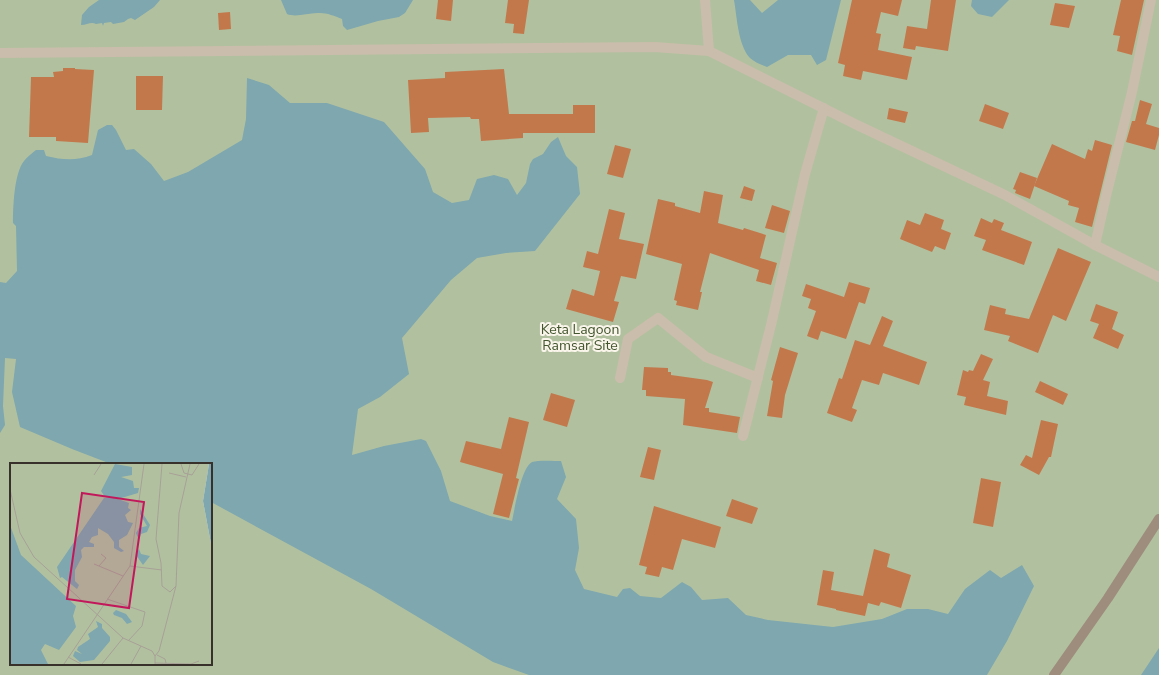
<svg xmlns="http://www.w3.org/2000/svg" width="1159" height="675" viewBox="0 0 1159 675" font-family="'Nunito Sans',sans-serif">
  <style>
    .green { fill: #b1c19f; fill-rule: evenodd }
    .water { fill: #7ea7af }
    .building { fill: #c3784c }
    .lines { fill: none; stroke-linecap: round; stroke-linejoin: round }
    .street { stroke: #cabdab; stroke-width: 10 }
    .secondary { stroke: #9e8d7c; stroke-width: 10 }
    .labels { text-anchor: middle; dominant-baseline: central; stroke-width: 4; stroke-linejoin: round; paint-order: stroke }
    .park-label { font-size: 14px; fill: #42562e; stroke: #faf5eb }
    .inset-road { fill: none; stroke: #a8a097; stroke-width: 1 }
    .view { fill: #c2185b; fill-opacity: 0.15; stroke: #c2185b; stroke-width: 2 }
    .inset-edge { fill: none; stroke: #38302a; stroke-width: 2 }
  </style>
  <rect width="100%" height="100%" fill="#f2ebdf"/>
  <path class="green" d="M 0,0 L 1159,0 L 1159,675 L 0,675 ZM 11,464 L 211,464 L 211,664 L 11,664 Z"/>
  <g class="water">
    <path d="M 99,0 L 160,0 L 154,7 L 135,20 L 131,18 L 128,19 L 124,22 L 113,24 L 111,22 L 104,23 L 103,26 L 102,23 L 96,24 C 91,21 87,25 81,25 L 82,15 L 89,7 Z"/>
    <path d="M 281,0 L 413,0 L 405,13 L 399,17 L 378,21 L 347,30 L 343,26 L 342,19 C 335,16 327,13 320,13 C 309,12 297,18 287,14 Z"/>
    <path d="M 734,0 L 750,0 L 762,13 L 778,0 L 841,0 L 826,60 L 817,65 L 811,55 L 788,55 L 767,67 C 762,65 754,62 750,58 C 738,45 737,17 734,0 Z"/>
    <polygon points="972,0 1009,0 992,17 978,14 971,6"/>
    <path d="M 247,78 L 269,85 L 290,103 L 327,103 L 384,122 L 425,169 L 433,192 L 452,203 L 469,200 L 477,179 L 494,175 L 508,179 L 517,195 L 526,183 L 530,164 L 533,159 L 543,154 L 551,142 L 558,137 L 566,156 L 577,167 L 580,194 L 535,251 L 506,253 L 477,258 L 451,280 L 402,338 L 409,374 L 380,397 L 358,409 L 352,455 L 384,446 L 421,439 L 426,441 L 441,471 L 450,501 L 490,516 L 512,521 C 515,508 521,468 532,462 C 538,460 554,461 561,461 L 566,477 L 557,499 L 576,519 L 579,548 L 575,570 L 584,589 L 617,597 L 623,589 L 630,588 L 640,596 L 661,598 L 682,582 L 691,587 L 702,600 L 728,598 L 746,615 L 768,620 L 833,627 L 882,619 L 907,609 L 928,609 L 948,614 L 965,589 L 990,570 L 1001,578 L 1022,565 L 1034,586 L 1007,641 L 987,675 L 529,675 L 493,662 L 371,589 L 211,502 L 211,464 L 111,464 L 72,449 L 20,427 L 12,392 L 16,359 L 5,358 L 3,406 L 5,425 L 0,433 L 0,282 L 6,283 L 17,271 L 16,226 L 13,223 C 13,208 14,173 24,161 C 27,157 32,153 36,150 L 44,150 L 46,156 C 63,160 76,161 92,155 L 98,130 L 107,125 L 112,125 L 116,130 L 126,150 L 134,149 L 151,164 L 164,181 L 188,172 L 242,140 L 246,119 Z"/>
    <polygon points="1159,648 1159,675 1141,675"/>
  </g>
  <g class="building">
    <polygon points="438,0 453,0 451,21 436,19"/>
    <polygon points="508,0 529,0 524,34 513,33 514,24 505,23"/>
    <polygon points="852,0 902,0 898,16 881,12 876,33 881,34 878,50 912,57 907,80 863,71 861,80 843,76 845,65 838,63"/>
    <polygon points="931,0 956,0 948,51 916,46 915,50 903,48 907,26 927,29"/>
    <polygon points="1121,0 1144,0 1132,55 1117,51 1120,36 1113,35"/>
    <polygon points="1055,3 1075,6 1069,28 1050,25"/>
    <polygon points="230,12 231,29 219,30 218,13"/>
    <polygon points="63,68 75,68 75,69 94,70 88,143 56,141 56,137 29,137 31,77 54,77 53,72 63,71"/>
    <polygon points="504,69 509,114 573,114 573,105 595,105 595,133 523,133 523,138 481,141 479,119 471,119 470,117 428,118 429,132 411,133 408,80 445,78 445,72"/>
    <polygon points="136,76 163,76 162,110 136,110"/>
    <polygon points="1140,100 1152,104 1146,124 1159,128 1159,135 1155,150 1126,142 1132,121 1135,121"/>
    <polygon points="985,104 1009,113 1003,129 979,121"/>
    <polygon points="889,108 908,112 905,123 887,119"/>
    <polygon points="1095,140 1112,145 1092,227 1075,222 1079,208 1068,205 1069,201 1034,186 1052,144 1085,159 1088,149 1092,151"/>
    <polygon points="615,145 631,149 623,178 607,174"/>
    <polygon points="1020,172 1037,178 1030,199 1015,193 1016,190 1013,189"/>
    <polygon points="744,186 755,190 752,201 740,198"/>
    <polygon points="704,191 723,195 718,223 743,230 744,228 766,235 760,258 777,263 771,285 756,281 759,270 710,253 700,292 702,292 698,310 676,305 677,301 674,300 682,264 646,254 658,199 675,203 675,206 700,213"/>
    <polygon points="772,205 790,211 784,233 765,228"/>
    <polygon points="609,209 625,213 619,239 644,244 636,279 621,276 614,301 619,302 613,322 566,309 572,289 594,296 600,271 583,267 587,251 598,254"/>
    <polygon points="925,213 944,220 941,229 951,233 945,250 935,246 932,252 900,239 907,220 920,225"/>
    <polygon points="981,218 992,223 994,219 1004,223 1001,230 1032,242 1024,265 982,250 986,240 974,236"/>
    <polygon points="1058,248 1091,262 1066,321 1053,315 1038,353 1008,341 1010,336 984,330 990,305 1006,309 1005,314 1029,319"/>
    <polygon points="849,282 870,288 865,304 859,302 846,339 821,331 818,340 807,336 816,311 808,308 811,299 802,296 806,284 844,297"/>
    <polygon points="1096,304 1118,312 1112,329 1124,335 1118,349 1093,338 1099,324 1090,321"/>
    <polygon points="882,316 893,321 883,346 927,362 919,385 883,373 879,385 862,380 852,408 857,410 852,422 827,413 839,378 842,379 855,340 870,345"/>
    <polygon points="780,347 798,353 785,395 782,418 767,416 773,381 771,380"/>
    <polygon points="981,354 993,359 983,380 990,382 987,396 1008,401 1006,415 964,405 966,397 957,395 963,370 968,372 969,370 973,371"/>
    <polygon points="644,367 668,368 668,372 671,372 671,375 707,380 713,382 705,408 709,408 709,412 740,417 737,433 683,425 685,399 646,396 646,390 642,390"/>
    <polygon points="1040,381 1068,394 1063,405 1035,392"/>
    <polygon points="551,393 575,400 567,427 543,420"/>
    <polygon points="509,417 529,422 516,478 519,479 509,518 493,514 503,474 460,462 466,441 501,449"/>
    <polygon points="1041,420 1058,424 1051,457 1049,457 1039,475 1020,465 1026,455 1032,458"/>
    <polygon points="648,447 661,450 654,480 640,477"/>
    <polygon points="981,478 1001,482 993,527 973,523"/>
    <polygon points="732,499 758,508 752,524 726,516"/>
    <polygon points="654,506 721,527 715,548 682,539 673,570 662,567 659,577 645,574 647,567 639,565"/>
    <polygon points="874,549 890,554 887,567 911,575 901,608 881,602 879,606 868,603 865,616 836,610 836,609 817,605 823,570 834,572 831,590 863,596"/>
  </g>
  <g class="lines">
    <g class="street">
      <polyline points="705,0 709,51 857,125 1005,195 1095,245 1159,277"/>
      <polyline points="0,53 655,47 709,51"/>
      <polyline points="1095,245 1107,192 1132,92 1151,0"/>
      <polyline points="620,378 628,339 658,318 706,357 758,378"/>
      <polyline points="743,436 772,321 805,174 824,108"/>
    </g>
    <polyline class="secondary" points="1054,675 1108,598 1159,519"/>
  </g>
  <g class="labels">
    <g class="park-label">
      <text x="580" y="329">Keta Lagoon<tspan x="580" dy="16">Ramsar Site</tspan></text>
    </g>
  </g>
  <g transform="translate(10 463)">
    <rect width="202" height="202" fill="#f2ebdf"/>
    <path d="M 0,1 L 199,1 L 193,38 L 202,86 L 202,201 L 0,201 Z" fill="#b1c19f"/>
    <path d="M 105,1 L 122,4 L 122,12 L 111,14 L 123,18 L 124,25 L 129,25 L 128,30 L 108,36 L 119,40 L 118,45 L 121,47 L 115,52 L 118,59 L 123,60 L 117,72 L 109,77 L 109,84 L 114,88 L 111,89 L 104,85 L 104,79 L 98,71 L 88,65 L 88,72 L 82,74 L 79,79 L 84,81 L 84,84 L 74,84 L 71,87 L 72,94 L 65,107 L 65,118 L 69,122 L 67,126 L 52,114 L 50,115 L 47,104 L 94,35 L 101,35 L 95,34 L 91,28 ZM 199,1 L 202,1 L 202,86 L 193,38 ZM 130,46 L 140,62 L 137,69 L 131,71 L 129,77 L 126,70 L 129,65 L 137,63 L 130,51 ZM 0,62 L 11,92 L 66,143 L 63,153 L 66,164 L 49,187 L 35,181 L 31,187 L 38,201 L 0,201 ZM 129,86 L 131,91 L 140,93 L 133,102 L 126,92 ZM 106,147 L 116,151 L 122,159 L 117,161 L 112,155 L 104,152 L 103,150 ZM 86,158 L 92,161 L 92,165 L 100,174 L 100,178 L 84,197 L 70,199 L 63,193 L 65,188 L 72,191 L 67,187 L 68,184 L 80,176 L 78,171 L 88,164 Z" fill="#7ea7af"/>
    <path class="inset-road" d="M 152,1 L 146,76 L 151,100 L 152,123 L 160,129 L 166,123M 171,1 L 174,10 L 182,12 L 189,1M 159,10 L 176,14M 84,12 L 91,1M 0,26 L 10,70 L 24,94 L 113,175 L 142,188 L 145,193 L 145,201M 84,101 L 113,113M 89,103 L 96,95 L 91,91M 120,103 L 134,1M 97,136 L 135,149 L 132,163 L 118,178M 147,192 L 155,196 L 156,200M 145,193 L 149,188 L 166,123 L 169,50 L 180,1M 58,194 L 71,201M 145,200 L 181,201 L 189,198M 54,201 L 120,103 L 152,107M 92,201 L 113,175M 121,201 L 131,183"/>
    <path class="view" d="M 72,30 L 134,39 L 119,145 L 57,136 Z"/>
    <rect width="202" height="202" class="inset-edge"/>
  </g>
</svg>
